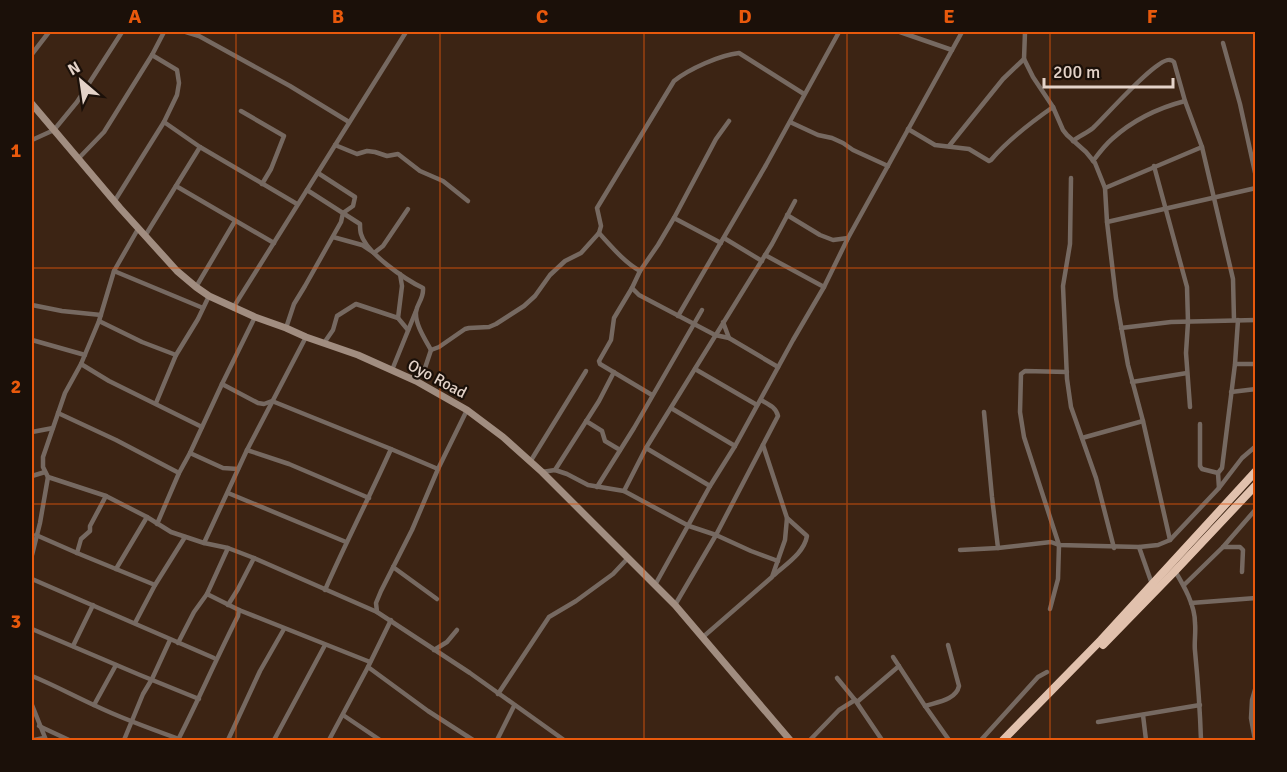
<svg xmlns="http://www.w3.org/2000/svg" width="1287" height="772" viewBox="0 0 1287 772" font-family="Signika,sans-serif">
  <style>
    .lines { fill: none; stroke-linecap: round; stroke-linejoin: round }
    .street { stroke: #766961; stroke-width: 4.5 }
    .secondary { stroke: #a18d80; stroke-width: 7 }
    .highway { stroke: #e1c1ad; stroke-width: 8 }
    .grid { fill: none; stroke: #e8590c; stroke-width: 1.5; stroke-opacity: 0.55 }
    .labels { text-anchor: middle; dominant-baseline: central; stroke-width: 4.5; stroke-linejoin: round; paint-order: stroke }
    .street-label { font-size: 16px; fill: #e4d3c9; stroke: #1b1009 }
    .neatline { fill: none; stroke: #e8590c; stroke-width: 2 }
    .grid-label { font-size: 20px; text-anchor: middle; font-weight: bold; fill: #e8590c }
  </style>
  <rect width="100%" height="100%" fill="#3c2414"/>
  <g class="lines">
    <g class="street">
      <polyline points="186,32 199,36 290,86 349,122"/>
      <polyline points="900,32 952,50"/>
      <polyline points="1025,32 1024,59 1033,77 1053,107 1063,130 1067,135 1086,152 1095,163 1105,188 1107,222 1116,298 1128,365 1143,421 1170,540"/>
      <polyline points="1223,43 1240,104 1256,177"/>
      <polyline points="32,54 49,32"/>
      <polyline points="241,111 284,136 271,169 262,184"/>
      <polyline points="164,122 200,147 297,204"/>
      <polyline points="790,122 818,135 832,138 843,143 853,150 888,166"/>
      <path d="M 908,129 L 935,145 L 969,149 L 989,161 L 991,160 C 1009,139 1030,123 1053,107"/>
      <polyline points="32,140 54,130 77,102 122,32"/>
      <path d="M 1073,141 C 1079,136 1087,133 1093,128 C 1105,117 1157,57 1170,60 C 1172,60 1173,61 1174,62 L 1185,101 L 1202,147 L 1233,279 L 1234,320"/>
      <polyline points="335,145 357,154 367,151 375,152 387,156 398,154 420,171 443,181 468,201"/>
      <polyline points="949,146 1003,79 1024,59"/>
      <polyline points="78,159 104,132 152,55 164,32"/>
      <path d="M 1093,161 C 1099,153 1105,145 1112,139 C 1133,120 1158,108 1185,101"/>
      <polyline points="1154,166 1187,287 1188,322 1186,353 1190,407"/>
      <polyline points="1071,178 1070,244 1063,286 1067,379 1071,407 1096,478 1114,548"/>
      <polyline points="176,186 274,243"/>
      <polyline points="1105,188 1202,147"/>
      <path d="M 307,190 L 360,224 C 360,227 360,231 361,234 C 366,253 406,280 423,288 C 424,299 417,303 416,312 C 415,324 425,339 431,350"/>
      <polyline points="114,202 164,122 177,95 179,83 177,70 152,55"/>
      <polyline points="787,215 820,235 833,240 848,238"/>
      <polyline points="674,218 721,243"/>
      <polyline points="1107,222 1256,188"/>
      <path d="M 599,233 C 611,246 624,262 640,271"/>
      <polyline points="145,236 200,147"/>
      <polyline points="333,237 362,245 374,253 383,246 408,209"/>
      <polyline points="724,238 762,261"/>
      <polyline points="765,255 824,287"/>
      <polyline points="114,271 203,308"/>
      <polyline points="196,287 235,221"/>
      <polyline points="632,288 639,295 715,335 729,338 778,367"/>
      <polyline points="32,305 62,311 101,315"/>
      <polyline points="233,308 406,32"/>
      <polyline points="678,316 766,165 839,32"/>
      <polyline points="398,318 402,286 400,274"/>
      <polyline points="99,321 142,342 176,355"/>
      <polyline points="723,322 729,338"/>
      <polyline points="286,328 294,304 305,286 341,222 343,213 353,206 355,197 318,173"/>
      <polyline points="1121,328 1171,322 1256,320"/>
      <polyline points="32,340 85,355"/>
      <polyline points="324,343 333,330 337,316 356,304 398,318 408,330"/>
      <polyline points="81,364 109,381 202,427"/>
      <polyline points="1235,364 1256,364"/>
      <polyline points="695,369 757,405"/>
      <polyline points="392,370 416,311"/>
      <path d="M 416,381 L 425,368 L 431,350 L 439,347 L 465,329 L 469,328 L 489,327 L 496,324 L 524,306 L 535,296 L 550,275 L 565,261 L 581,253 L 599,233 L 601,226 L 597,208 L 674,81 C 689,69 720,55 739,53 L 804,94"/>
      <polyline points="1132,382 1187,373"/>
      <polyline points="222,384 258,403 264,404 272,401 391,449"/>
      <polyline points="1231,392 1256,389"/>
      <polyline points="652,395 600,364 599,361 611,340 614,318 632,288 640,271 658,245 674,218 716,139 729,121"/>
      <polyline points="156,403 176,355 198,319 209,296"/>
      <polyline points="671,408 735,446"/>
      <polyline points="467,410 438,469 412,530 381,591 376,603 377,612 470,673 564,740"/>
      <polyline points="984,412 992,497 998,548"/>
      <polyline points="58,413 116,440 179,473"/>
      <polyline points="586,421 602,431 605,441 620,450"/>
      <polyline points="1200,424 1200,466 1202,469 1218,473"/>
      <polyline points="32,432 53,428"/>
      <polyline points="1082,438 1143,421"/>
      <polyline points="646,448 710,486"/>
      <polyline points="247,450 289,464 369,498"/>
      <polyline points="190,453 223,468 238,469"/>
      <polyline points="530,462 586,371"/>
      <polyline points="555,470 599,401 614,372"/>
      <polyline points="542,472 555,470 567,474 588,485 624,491 689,526 716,535 751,551 778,561"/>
      <polyline points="32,476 45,472"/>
      <polyline points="48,477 106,496 147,517 171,532 204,543 228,548 254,558 377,612"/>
      <polyline points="597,487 634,428 702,310"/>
      <polyline points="1219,488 1218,473 1222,468 1235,364 1238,320"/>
      <polyline points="624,491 646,448 772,244 795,201"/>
      <polyline points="228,493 346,542"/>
      <polyline points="157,524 179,473 190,453 222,384 255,317"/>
      <polyline points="36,535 77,553 155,585"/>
      <polyline points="204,543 247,450 306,337"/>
      <polyline points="1139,547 1152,584"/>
      <polyline points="1223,547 1240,547 1243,550 1242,572"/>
      <polyline points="960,550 998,548 1051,542 1059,545 1139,547 1158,545 1170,540 1219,488 1242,458 1256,446"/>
      <polyline points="77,553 81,539 90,531 90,526 106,496"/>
      <polyline points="32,555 40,523 48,477 43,467 43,457 65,393 81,364 99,321 114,271 138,229"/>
      <polyline points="393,567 437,599"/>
      <polyline points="116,569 147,517"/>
      <path d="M 1175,571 C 1184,586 1195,605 1195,623 C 1196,633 1194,642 1195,651 C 1198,682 1200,710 1201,740"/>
      <path d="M 774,575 C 786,564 804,553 807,536 L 787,518"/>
      <polyline points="32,579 214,658"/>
      <polyline points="655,585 710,486 735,446 793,340 824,287 848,238 962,32"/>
      <polyline points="1184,585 1223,547 1256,509"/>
      <path d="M 325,590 C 346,542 370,496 391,449 L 438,469"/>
      <polyline points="207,594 239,610 370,662"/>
      <polyline points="1191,603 1256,598"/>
      <polyline points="228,605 238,589 254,558"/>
      <path d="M 675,605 L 716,535 L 778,416 C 776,407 768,404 761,400"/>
      <polyline points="1050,609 1058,579 1059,545 1024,437 1020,412 1021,374 1025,371 1067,372"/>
      <polyline points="391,620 368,667 428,711 473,740"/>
      <polyline points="135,623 155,585 185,537"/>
      <polyline points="32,629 140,675 199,699"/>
      <polyline points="703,637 772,577 785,540 787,518 763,445"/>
      <polyline points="178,643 194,612 207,594 228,548"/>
      <polyline points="73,646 93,605"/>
      <polyline points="434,650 447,642 457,630"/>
      <polyline points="893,657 925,706 949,740"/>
      <path d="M 32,676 C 54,685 74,696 96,706 C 123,719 151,729 179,739"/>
      <polyline points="837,678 855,700 882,740"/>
      <polyline points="498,694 549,617 576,601 613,574 628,558"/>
      <polyline points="857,702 899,666"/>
      <polyline points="32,705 46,740"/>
      <polyline points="94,705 116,665"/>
      <path d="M 925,706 C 937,702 956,700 959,686 L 948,645"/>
      <polyline points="343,715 380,740"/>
      <polyline points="1143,715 1146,740"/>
      <polyline points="1098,722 1200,705"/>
      <polyline points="39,726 69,740"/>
      <polyline points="34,740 44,738"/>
      <polyline points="124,740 143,694 152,679 170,640"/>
      <path d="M 178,740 C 199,699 217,657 238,616 L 239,610"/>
      <polyline points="228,740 260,671 284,629"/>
      <polyline points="274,740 325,645"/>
      <polyline points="329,740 368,667"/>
      <polyline points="497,740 514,706"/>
      <polyline points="810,740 839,710 855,700"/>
      <polyline points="981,740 1038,677 1047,672"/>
      <polyline points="1255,740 1251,718 1252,700 1256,686"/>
    </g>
    <polyline class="secondary" points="32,104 120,208 177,271 196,287 209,296 255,317 286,328 306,337 358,355 416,381 467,410 503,437 542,472 675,605 790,740"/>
    <g class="highway">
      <polyline points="1103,645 1175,571 1256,485"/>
      <polyline points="1003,740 1101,640 1256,471"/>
    </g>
  </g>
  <path class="grid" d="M 236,32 L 236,740M 440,32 L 440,740M 644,32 L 644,740M 847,32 L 847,740M 1050,32 L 1050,740M 32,268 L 1256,268M 32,504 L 1256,504"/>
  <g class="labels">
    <g class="street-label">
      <text transform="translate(437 379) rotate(28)">Oyo Road</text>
    </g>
  </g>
  <rect width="1287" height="772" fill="none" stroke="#1b1009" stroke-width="66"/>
  <g transform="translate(81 81) rotate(331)" stroke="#1b1009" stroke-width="4.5" paint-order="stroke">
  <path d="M0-4.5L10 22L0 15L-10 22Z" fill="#e4d3c9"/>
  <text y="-9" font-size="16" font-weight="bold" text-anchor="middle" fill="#e4d3c9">N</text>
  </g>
  <path d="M1044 78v9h129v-9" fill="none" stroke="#e4d3c9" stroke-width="3"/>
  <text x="1053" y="78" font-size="18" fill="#e4d3c9" stroke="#1b1009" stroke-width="4.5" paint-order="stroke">200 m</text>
  <rect x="33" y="33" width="1221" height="706" class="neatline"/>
  <g class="grid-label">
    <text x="135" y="23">A</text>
    <text x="338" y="23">B</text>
    <text x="542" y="23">C</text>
    <text x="745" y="23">D</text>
    <text x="949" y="23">E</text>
    <text x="1152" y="23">F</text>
    <text x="16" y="157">1</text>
    <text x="16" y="393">2</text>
    <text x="16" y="628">3</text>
  </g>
</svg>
